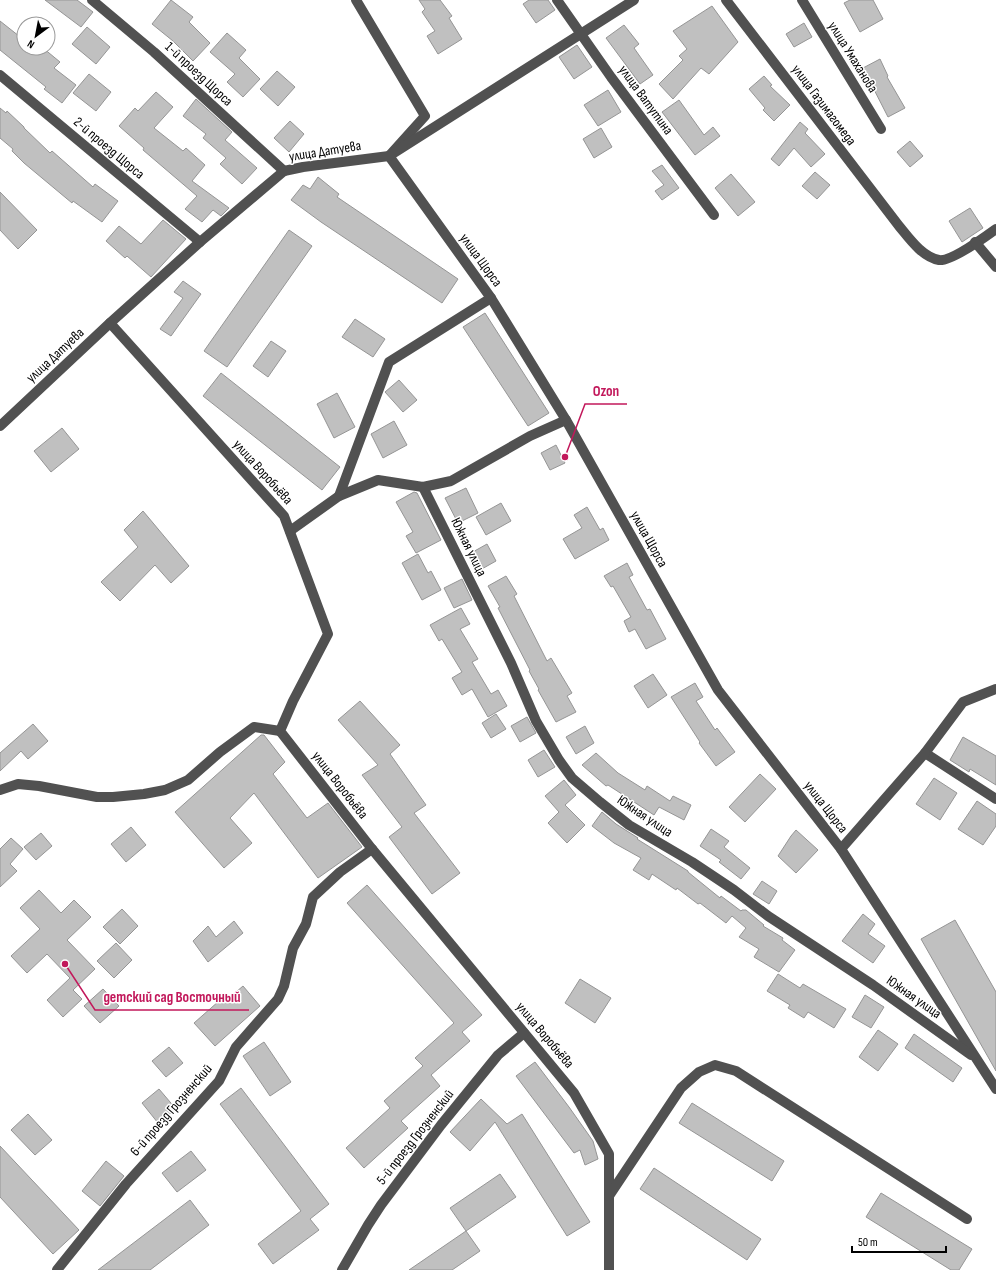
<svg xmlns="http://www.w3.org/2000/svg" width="996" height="1270" viewBox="0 0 996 1270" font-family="'Sofia Sans Condensed',sans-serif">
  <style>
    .building { fill: #c0c0c0; stroke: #959595 }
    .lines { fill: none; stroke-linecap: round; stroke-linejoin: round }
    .minor { stroke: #515151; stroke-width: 10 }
    .labels { text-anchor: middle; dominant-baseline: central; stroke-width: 3; stroke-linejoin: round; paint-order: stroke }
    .street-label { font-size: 14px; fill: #000; stroke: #fff }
    .leader { fill: none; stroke: #c2185b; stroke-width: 1.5 }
    .callout-dot { fill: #c2185b; stroke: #fff; stroke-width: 1.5 }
    .callout-label { font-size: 15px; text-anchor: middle; font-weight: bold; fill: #c2185b; stroke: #fff; stroke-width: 3; stroke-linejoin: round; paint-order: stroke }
  </style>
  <rect width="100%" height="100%" fill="#fff"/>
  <g class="building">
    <polygon points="45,0 77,0 93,12 81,27"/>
    <polygon points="171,0 193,17 189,22 210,43 193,61 173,41 152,24"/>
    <polygon points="419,0 440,0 452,16 449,18 462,39 438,54 427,36 435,31 422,12 425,9"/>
    <polygon points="529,0 548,0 555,10 536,23 523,4"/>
    <polygon points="850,0 873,0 883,19 860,32 844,3"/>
    <polygon points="712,6 738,42 709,74 701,68 673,99 659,84 683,60 679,56 687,49 673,31"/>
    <polygon points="0,21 24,40 24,48 43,48 60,62 54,68 76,85 62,103 44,89 46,87 0,50"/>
    <polygon points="804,23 812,37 794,47 786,34"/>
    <polygon points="624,25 639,44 634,48 653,75 640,84 606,38"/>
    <polygon points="87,27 110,47 96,64 72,44"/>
    <polygon points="227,33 246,50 239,58 260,79 243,97 227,82 235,74 210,52"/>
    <polygon points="577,45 592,67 574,79 559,57"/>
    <polygon points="880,59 888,76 887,77 905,108 888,117 863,68"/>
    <polygon points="277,71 295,87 278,106 260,89"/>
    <polygon points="89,74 111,92 96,111 73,93"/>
    <polygon points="764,76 772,85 770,86 790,105 774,121 763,110 765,108 749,89"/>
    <polygon points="608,90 621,112 598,126 584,105"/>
    <polygon points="156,92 173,107 154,128 183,151 186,148 205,165 192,181 229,208 221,216 213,210 202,222 185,209 197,196 143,150 144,148 119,126 135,108 138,111"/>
    <polygon points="196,99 232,132 225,140 257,168 242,184 220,164 226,158 203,138 206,134 183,116"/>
    <polygon points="679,100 704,135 713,127 720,136 695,155 662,112"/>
    <polygon points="0,108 6,113 7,111 24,127 24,128 50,153 52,151 93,187 95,184 118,201 102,222 73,201 72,203 24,163 12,151 13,149 0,138"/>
    <polygon points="290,121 304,134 289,152 274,138"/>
    <polygon points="800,122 808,129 805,133 825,154 811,167 794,148 779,166 771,159"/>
    <polygon points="601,128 612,147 594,158 583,139"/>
    <polygon points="910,141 923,156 910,167 897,152"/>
    <polygon points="662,165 679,188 662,200 655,191 664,185 652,171"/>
    <polygon points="815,172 830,185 817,199 802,186"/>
    <polygon points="731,174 755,202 738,216 715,188"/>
    <polygon points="318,177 339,194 337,197 458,279 442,303 321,222 291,200 303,185 310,189"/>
    <polygon points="0,192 37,230 18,249 0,230"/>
    <polygon points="970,208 983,228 962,242 949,221"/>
    <polygon points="163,220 186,239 151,277 127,256 125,258 106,241 119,226 141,244"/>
    <polygon points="289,230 312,246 227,367 204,351"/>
    <polygon points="183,281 201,294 171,336 160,329 183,298 174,292"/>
    <polygon points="485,313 549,413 528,426 463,327"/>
    <polygon points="355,319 385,339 373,357 342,337"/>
    <polygon points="271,341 286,351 268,377 253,366"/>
    <polygon points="221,373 340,467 322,490 203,396"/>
    <polygon points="399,380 417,400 403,412 385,392"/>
    <polygon points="337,393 355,427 334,438 317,404"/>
    <polygon points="394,421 407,445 383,458 371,434"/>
    <polygon points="62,428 79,449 51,472 34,451"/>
    <polygon points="556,445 565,463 550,470 541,453"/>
    <polygon points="466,488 478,513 458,523 445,498"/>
    <polygon points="414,492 417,493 441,540 416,553 406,536 413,532 396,502"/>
    <polygon points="501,503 511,521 486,535 476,517"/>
    <polygon points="587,507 600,530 603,528 609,540 575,559 563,539 582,528 574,515"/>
    <polygon points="143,511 189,566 171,583 155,565 120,601 101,582 138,547 124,530"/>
    <polygon points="487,544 496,561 480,570 471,553"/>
    <polygon points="418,554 428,573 431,571 441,590 422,600 402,563"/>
    <polygon points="627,563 633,575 629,577 647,610 650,609 666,639 646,649 635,629 629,632 624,621 631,617 613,586 611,587 604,576"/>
    <polygon points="506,576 517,594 514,596 547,661 551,658 572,693 567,696 576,712 556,722 538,690 539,689 529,671 530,670 498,608 500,607 488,586"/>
    <polygon points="462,579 472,600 454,608 444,588"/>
    <polygon points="461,608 470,624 460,629 478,659 472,662 491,694 498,690 507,706 488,717 472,689 462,695 452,678 462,672 442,639 439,641 430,625"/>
    <polygon points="653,674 667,695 648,708 634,686"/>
    <polygon points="695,683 703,697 696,701 715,730 717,728 735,752 716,766 699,743 700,742 671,697"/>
    <polygon points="360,701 400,745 390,754 426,805 414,813 460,873 432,894 389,837 402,827 362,775 378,765 338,720"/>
    <polygon points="496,714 506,729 491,738 482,723"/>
    <polygon points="527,717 536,733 520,742 511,726"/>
    <polygon points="33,724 48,741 28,759 21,751 0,771 0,753"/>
    <polygon points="585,726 594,743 576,754 566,737"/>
    <polygon points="261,735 264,735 285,762 273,774 307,818 328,803 362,847 318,878 254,793 230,818 252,843 224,868 175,812"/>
    <polygon points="963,737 996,756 996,785 970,769 969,772 950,760"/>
    <polygon points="544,750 555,767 538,777 528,760"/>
    <polygon points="596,753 618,773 645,790 647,786 670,801 673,796 691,805 684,820 659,807 654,815 608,785 606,786 582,765"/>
    <polygon points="760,774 776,789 745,822 729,807"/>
    <polygon points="934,778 957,793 940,820 916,804"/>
    <polygon points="564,780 576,795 565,805 585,825 567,843 548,823 559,812 545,796"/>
    <polygon points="977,801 996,814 996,826 983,845 958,829"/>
    <polygon points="602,812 616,824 638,838 637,839 688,871 688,872 720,898 721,896 741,911 742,910 746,910 764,925 763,926 783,938 782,940 795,950 779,972 754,957 759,949 739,937 746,928 732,916 726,923 700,903 698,904 677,888 676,890 652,874 649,880 633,870 641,858 614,843 592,826"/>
    <polygon points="131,827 146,845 126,862 111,844"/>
    <polygon points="711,829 729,841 724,847 750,868 741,879 719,862 721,860 700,846"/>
    <polygon points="796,830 818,850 796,873 778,856 791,836"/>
    <polygon points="41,833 52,846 36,860 24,847"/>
    <polygon points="11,838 23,849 10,864 17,871 0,887 0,849"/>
    <polygon points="762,881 777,891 769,904 753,894"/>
    <polygon points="367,885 482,1015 462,1032 470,1041 431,1075 440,1086 401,1121 408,1128 364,1168 346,1148 390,1108 384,1101 423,1066 415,1058 454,1023 347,903"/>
    <polygon points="39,890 61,913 74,900 91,917 67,940 95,969 73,990 82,999 63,1017 47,1000 70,978 47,954 27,973 11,956 40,929 20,908"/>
    <polygon points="122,909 138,926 120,944 103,927"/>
    <polygon points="863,914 875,924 868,934 885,946 873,963 842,941"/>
    <polygon points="955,920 996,992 996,1071 921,939"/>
    <polygon points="234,921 243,933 208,962 193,941 208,926 216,937"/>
    <polygon points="116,943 132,960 114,978 97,961"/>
    <polygon points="778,974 800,988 803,984 846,1009 834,1028 808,1012 804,1018 788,1008 790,1005 767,991"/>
    <polygon points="580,979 611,998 595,1023 565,1003"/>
    <polygon points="243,986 260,1006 215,1046 194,1023 219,1001 222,1004"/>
    <polygon points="103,989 119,1006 100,1023 84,1006"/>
    <polygon points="865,995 884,1007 871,1028 852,1017"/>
    <polygon points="878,1030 898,1044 878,1071 859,1057"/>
    <polygon points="914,1034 962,1068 953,1082 905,1048"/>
    <polygon points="264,1042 291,1082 270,1096 243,1056"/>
    <polygon points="169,1047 183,1063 166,1077 152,1061"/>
    <polygon points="535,1062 569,1107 593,1141 598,1159 585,1165 580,1150 574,1153 516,1076"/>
    <polygon points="241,1088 329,1204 310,1219 319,1230 273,1264 258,1244 301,1211 220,1104"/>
    <polygon points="159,1089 176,1109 158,1123 142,1103"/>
    <polygon points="481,1099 507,1124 522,1114 590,1222 567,1236 495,1122 470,1151 450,1132"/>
    <polygon points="692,1103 784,1161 772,1181 679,1123"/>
    <polygon points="28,1114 52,1140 35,1155 11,1130"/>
    <polygon points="0,1146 79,1230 53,1254 0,1197"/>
    <polygon points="191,1151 206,1170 177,1192 162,1173"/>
    <polygon points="106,1161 124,1176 100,1206 82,1191"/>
    <polygon points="654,1168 761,1239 747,1260 640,1189"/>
    <polygon points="500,1174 516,1197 466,1231 450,1208"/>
    <polygon points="881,1193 972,1249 959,1270 951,1270 866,1217"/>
    <polygon points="190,1200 209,1225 150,1270 98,1270"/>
    <polygon points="466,1231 480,1251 452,1270 409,1270"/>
  </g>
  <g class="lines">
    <g class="minor">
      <polyline points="92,0 154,52 284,171"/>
      <polyline points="356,0 425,116 389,156 491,298 566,420 718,690 841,849 996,1089"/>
      <polyline points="557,0 611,77 714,215"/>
      <path d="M 726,0 L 899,226 C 909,238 922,257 939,260 C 951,262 985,237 996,229"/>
      <polyline points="802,0 881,129"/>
      <polyline points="0,75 200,242"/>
      <polyline points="975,242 996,267"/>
      <polyline points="110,323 284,516 328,634 293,701 280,731 372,849 574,1093 609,1154 609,1270"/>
      <polyline points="0,426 110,323 200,242 284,171 303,167 389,156 634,0"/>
      <polyline points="423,487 511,663 536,721 559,760 572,778 600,802 629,825 692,862 734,890 768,916 873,985 971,1055"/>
      <polyline points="339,496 389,362 491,298"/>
      <polyline points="290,531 339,496 378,480 423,487 451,481 530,436 566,420"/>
      <polyline points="996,689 963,702 925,753 996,799"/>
      <polyline points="0,790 18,784 39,786 97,797 113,797 144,794 165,790 188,780 220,752 254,727 280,731"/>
      <polyline points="841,849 925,753"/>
      <polyline points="609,1196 681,1088 699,1072 715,1065 736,1071 967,1219"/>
      <polyline points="57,1270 126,1184 219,1081 236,1047 278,999 284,986 293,948 306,924 313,897 340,872 372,849"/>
      <polyline points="342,1270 368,1225 381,1205 441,1125 498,1055 524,1033"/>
    </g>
  </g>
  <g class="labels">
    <g class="street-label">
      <text transform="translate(853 57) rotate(58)">улица Умаханова</text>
      <text transform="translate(199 74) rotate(43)">1-й проезд Щорса</text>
      <text transform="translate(646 100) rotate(54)">улица Ватутина</text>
      <text transform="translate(824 105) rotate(53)">улица Газимагомеда</text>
      <text transform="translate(109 148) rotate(40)">2-й проезд Щорса</text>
      <text transform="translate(325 151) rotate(-9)">улица Датуева</text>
      <text transform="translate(481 260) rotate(54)">улица Щорса</text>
      <text transform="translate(55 355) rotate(-43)">улица Датуева</text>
      <text transform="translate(263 472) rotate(48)">улица Воробьёва</text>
      <text transform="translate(649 539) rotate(61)">улица Щорса</text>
      <text transform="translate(469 547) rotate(64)">Южная улица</text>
      <text transform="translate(340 785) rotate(52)">улица Воробьёва</text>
      <text transform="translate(826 807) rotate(52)">улица Щорса</text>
      <text transform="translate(645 816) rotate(34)">Южная улица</text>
      <text transform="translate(914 997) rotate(35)">Южная улица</text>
      <text transform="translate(545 1035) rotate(50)">улица Воробьёва</text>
      <text transform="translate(171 1110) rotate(-49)">6-й проезд Грозненский</text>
      <text transform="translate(415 1137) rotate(-52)">5-й проезд Грозненский</text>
    </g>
  </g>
  <path class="leader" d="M565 457L585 404H627M65 964L95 1010H249"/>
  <g class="callout-dot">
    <circle cx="565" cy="457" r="4"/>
    <circle cx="65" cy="964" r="4"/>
  </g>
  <g class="callout-label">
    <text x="606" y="396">Ozon</text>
    <text x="172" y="1002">детский сад Восточный</text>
  </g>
  <g transform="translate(36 36) rotate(212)"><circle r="19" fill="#ffffff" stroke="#999999"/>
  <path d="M0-3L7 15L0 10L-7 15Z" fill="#000000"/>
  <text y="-6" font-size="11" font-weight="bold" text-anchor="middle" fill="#000000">N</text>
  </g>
  <path d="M852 1246v6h94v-6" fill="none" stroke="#000000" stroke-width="2"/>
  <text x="858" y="1246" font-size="12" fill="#000000" stroke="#ffffff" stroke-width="3" paint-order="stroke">50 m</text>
</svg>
